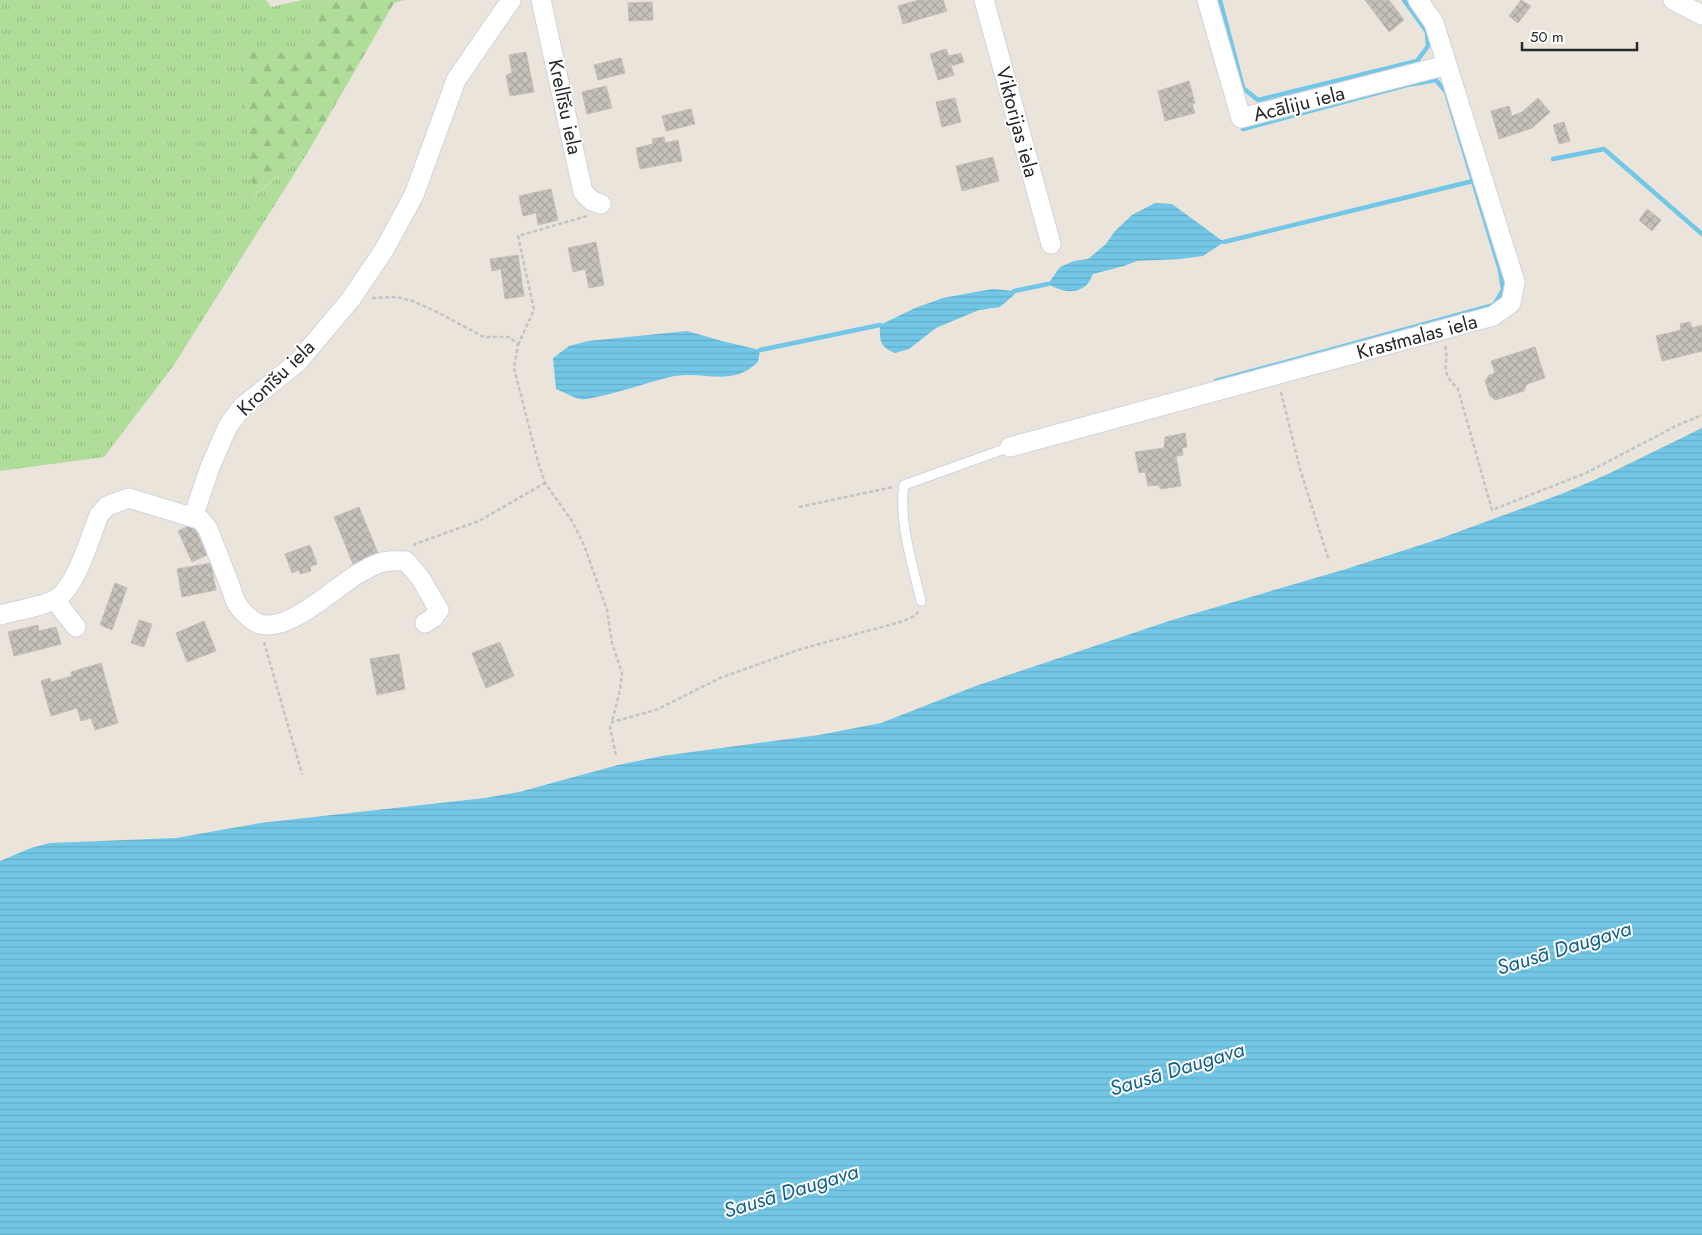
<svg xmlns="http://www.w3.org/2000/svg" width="1702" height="1235" viewBox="0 0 1702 1235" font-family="Jost,sans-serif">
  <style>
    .grass { fill: url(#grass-tufts) }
    .forest { fill: url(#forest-firs) }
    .water { fill: url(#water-rules) }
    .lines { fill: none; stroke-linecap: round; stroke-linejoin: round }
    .stream { stroke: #73c7e6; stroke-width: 4.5 }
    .building { fill: url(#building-cross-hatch); stroke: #c5bfb5 }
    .lane-casing { stroke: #d0d3e0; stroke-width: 11 }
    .street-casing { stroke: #d0d3e0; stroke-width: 21 }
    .path { stroke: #c3c3c3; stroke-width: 2.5; stroke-dasharray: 4 2.5; stroke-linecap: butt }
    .lane { stroke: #fff; stroke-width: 9 }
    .street { stroke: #fff; stroke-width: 19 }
    .labels { text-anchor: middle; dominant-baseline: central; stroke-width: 4; stroke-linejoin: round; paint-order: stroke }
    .street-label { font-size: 20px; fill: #282828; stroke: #fff }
    .water-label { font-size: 21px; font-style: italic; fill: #15648f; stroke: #fff }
  </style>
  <defs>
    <pattern id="grass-tufts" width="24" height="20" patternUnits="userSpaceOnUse" patternTransform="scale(1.25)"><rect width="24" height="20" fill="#b0de9a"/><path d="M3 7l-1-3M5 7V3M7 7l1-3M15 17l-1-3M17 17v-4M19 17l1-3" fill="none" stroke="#97be85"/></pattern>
    <pattern id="forest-firs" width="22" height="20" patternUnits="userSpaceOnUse" patternTransform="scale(1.25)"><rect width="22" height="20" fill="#b0de9a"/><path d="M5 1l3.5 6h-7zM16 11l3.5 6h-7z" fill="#97be85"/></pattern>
    <pattern id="water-rules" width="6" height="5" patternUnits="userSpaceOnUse" patternTransform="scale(1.25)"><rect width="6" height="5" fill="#73c7e6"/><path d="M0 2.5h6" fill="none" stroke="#64abc5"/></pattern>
    <pattern id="building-cross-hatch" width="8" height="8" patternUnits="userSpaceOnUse" patternTransform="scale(1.25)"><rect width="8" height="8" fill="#c5c0ba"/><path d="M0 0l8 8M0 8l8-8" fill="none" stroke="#a9a5a0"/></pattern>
  </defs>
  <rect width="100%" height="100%" fill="#eae4db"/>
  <polygon class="grass" points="0,0 266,0 271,7 302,0 321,0 311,48 254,196 308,152 174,365 104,457 0,471"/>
  <polygon class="forest" points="321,0 405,0 394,3 308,152 253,196 239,46 311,48"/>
  <g class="water">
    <path d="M 1155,203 L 1172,204 L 1224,242 L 1203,256 L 1180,259 L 1137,261 L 1124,266 L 1093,274 C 1091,278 1088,285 1084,287 C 1072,295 1059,290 1048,284 L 1060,267 L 1074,261 L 1088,259 L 1106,244 L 1115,231 L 1132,215 Z"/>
    <path d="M 992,289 L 1014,291 L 1015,294 L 1000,307 L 979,310 L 936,328 L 909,349 L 895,353 C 879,346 880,341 880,325 L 915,308 L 943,298 Z"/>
    <path d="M 687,331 L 722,341 L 760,350 L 758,362 C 729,389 704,369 670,377 C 645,383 622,392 596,397 C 592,398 585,400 581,399 C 573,398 564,392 556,389 L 553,358 L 569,346 L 588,341 Z"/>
    <polygon points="1702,428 1702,1235 0,1235 0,861 31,848 50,843 176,838 260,823 485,798 519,792 618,765 662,756 819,735 881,723 973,687 1169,621 1346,569 1436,540 1564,493 1608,474"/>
  </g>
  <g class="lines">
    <g class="stream">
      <polyline points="1220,0 1243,88 1258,100 1417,61 1428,46 1427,32 1404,0"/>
      <polyline points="1553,159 1604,149 1702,234"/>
      <polyline points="1224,242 1473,181"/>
      <polyline points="1014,291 1048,284"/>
      <polyline points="760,350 880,325"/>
      <polyline points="1216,381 1494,305 1503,290 1500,270 1446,92 1436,80 1407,85 1243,129"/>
    </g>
  </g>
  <g class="building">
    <polygon points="919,0 943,0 947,11 903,24 898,6"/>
    <polygon points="1365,0 1389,0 1404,20 1389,32"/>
    <polygon points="1521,0 1531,6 1518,23 1509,16"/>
    <polygon points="652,2 653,20 629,21 628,3"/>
    <polygon points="946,49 949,56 961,53 964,62 951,66 954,75 938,80 930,54"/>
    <polygon points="526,52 534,92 510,96 506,75 512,73 509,55"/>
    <polygon points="621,58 625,73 598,80 594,65"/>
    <polygon points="1189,81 1195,103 1192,104 1195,113 1165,121 1158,91"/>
    <polygon points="606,86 612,108 587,114 582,92"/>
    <polygon points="955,98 961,122 942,127 936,102"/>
    <polygon points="1538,98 1550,112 1532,128 1499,139 1491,111 1509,106 1512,116 1522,112"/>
    <polygon points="691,109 695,124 666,131 662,116"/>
    <polygon points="1564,122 1570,141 1559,144 1553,125"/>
    <polygon points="664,137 665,143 678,140 682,161 640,169 636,148 653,144 652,139"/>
    <polygon points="993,157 999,181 962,191 956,166"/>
    <polygon points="551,189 558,220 538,225 536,213 523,216 519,196"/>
    <polygon points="1647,209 1661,220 1652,231 1639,220"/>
    <polygon points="596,242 604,285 589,288 585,269 573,272 568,248"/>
    <polygon points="518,255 524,296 505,299 501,269 492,271 490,259"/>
    <polygon points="1690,322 1692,328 1702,325 1702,351 1662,361 1656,336 1681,330 1680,324"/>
    <polygon points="1535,347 1545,378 1527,384 1524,391 1495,400 1490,396 1485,381 1489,375 1495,373 1491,361"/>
    <polygon points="1185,433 1187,447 1182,448 1183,455 1176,456 1181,486 1160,489 1159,485 1148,486 1145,472 1139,473 1135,452 1164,448 1165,437"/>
    <polygon points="359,507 378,553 353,564 334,517"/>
    <polygon points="193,524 207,555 192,562 178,531"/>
    <polygon points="310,545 317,564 310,567 311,571 300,574 299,570 292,573 285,554"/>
    <polygon points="211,563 216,590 182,597 177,569"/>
    <polygon points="115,583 127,588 112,630 100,625"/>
    <polygon points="139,620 152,624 144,647 131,643"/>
    <polygon points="204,621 216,651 187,662 176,633"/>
    <polygon points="38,625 39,631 56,627 61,644 14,656 8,632"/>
    <polygon points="500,642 514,676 486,688 472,653"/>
    <polygon points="399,654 405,689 377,695 370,659"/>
    <polygon points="101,663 118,723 95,730 91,718 81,721 77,708 51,716 41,681 50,678 51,682 72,676 71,672"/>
  </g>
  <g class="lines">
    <defs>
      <path id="lane" d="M 921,601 C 913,566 898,520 904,485 L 1010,447"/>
      <g id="street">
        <polyline points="541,0 583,192 592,201 601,204"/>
        <polyline points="984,0 1051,244"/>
        <polyline points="1207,0 1241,118 1447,65"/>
        <polyline points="1673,0 1702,15"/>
        <polyline points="1010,447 1493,316 1511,303 1515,282 1434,23 1418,0"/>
        <polyline points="193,517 210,467 228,426 242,407 298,362 351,299 384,250 414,195 456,80 511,0"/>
        <polyline points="55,600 76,627"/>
        <path d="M 0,615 C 14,611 45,606 56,599 C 76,588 90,537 99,515 L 107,506 L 129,498 L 201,520 L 208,529 C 215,547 222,565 229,583 C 232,590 234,601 239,607 C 244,613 252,622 260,624 C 291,633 337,584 363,571 C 380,561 387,560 406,561 L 421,579 L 439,610 L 433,618 L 425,623"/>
      </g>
    </defs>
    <use href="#lane" class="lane-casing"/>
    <use href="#street" class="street-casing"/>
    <g class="path">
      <polyline points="372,298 396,297 413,301 435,311 484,337 510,337 518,345 514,368 538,462 545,483 572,521 584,545 607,610 612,643 622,673 620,690 612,722"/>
      <polyline points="518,345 534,310 518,236 587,216"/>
      <path d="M 1445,346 C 1447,354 1446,356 1446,363 C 1444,374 1451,382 1458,389 L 1492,510 L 1586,473 L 1678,425 L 1702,415"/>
      <polyline points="1281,392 1300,469 1329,561"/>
      <polyline points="799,507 893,487"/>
      <polyline points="414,546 415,544 479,521 545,483"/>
      <polyline points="264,642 302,774"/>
      <polyline points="616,755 610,728 612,722 656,710 720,678 801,649 904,621 914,616 918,612"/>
    </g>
    <use href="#lane" class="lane"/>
    <use href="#street" class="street"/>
  </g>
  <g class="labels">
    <g class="street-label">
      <text transform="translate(1299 104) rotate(-14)">Acāliju iela</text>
      <text transform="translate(565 107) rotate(78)">Krellīšu iela</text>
      <text transform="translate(1017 122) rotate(75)">Viktorijas iela</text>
      <text transform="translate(1417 337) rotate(-15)">Krastmalas iela</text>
      <text transform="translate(276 378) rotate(-44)">Kronīšu iela</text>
    </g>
    <g class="water-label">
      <text transform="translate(1564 948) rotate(-17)">Sausā Daugava</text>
      <text transform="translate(1177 1069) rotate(-17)">Sausā Daugava</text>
      <text transform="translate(791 1191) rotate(-17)">Sausā Daugava</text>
    </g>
  </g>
  <path d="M1522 42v8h115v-8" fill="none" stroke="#282828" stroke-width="2.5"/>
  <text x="1530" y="42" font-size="15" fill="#282828" stroke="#ffffff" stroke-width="4" paint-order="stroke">50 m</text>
</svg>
